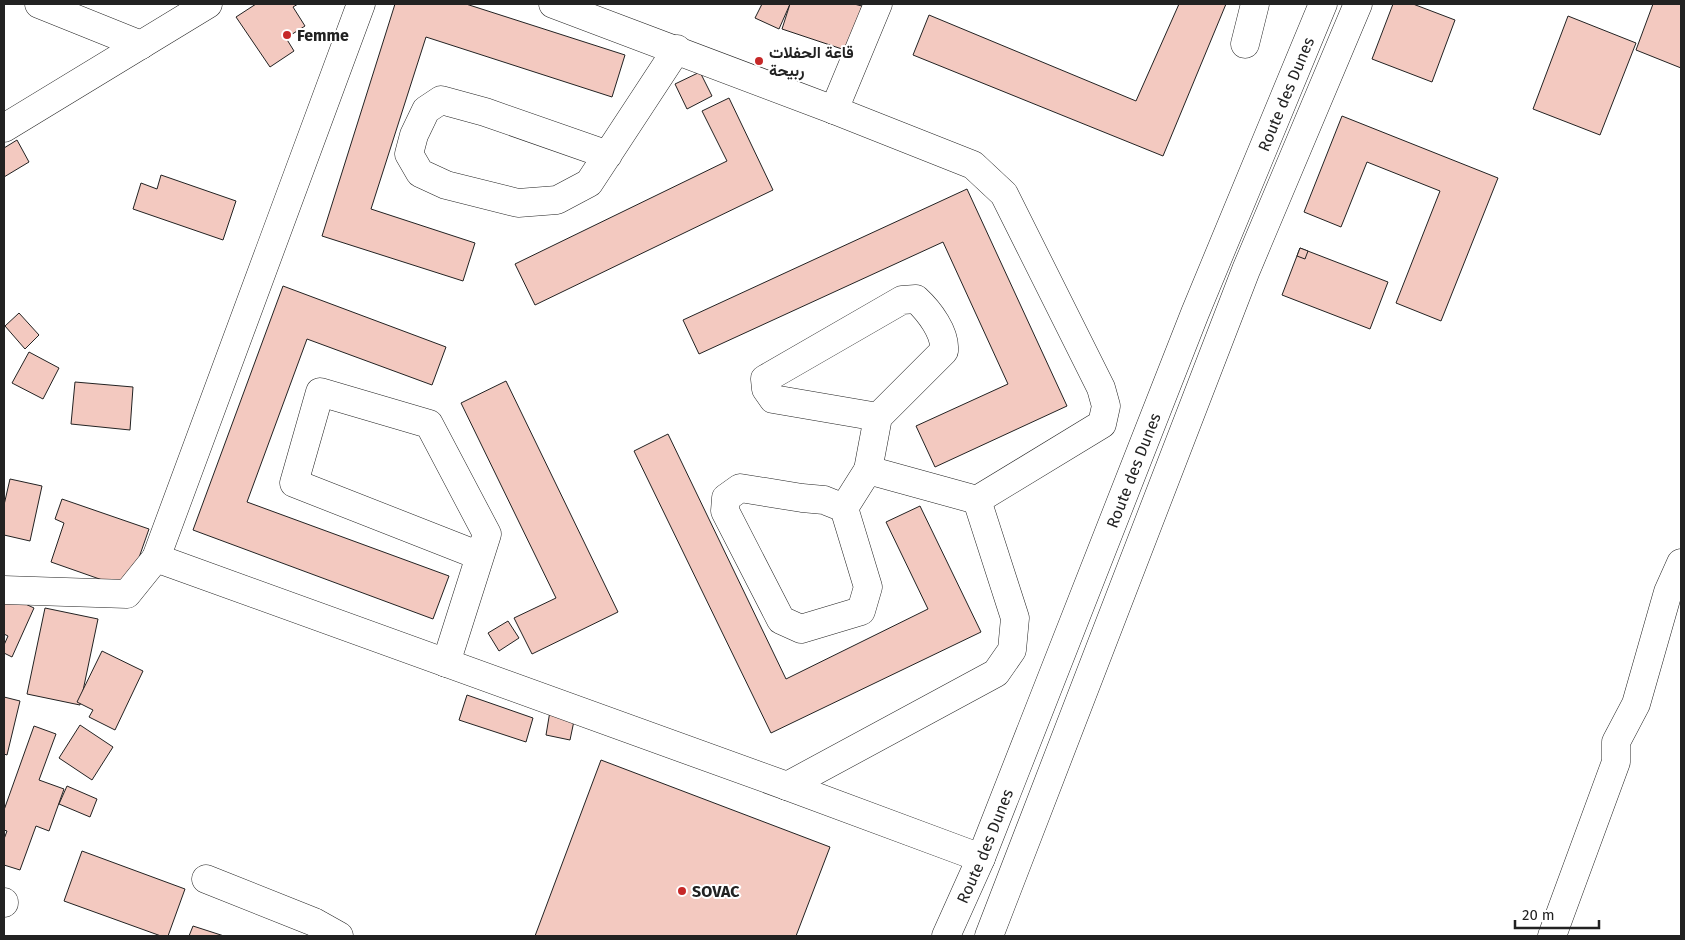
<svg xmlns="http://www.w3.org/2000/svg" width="1685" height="940" viewBox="0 0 1685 940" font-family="'Fira Sans',Vazirmatn,sans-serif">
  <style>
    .building { fill: #f3c9c0; stroke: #222 }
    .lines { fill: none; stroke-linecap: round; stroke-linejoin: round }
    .minor-casing { stroke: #222; stroke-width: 29 }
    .major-casing { stroke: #222; stroke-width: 29 }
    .minor { stroke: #fff; stroke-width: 28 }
    .major { stroke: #fff; stroke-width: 28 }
    .poi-dot { fill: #c62828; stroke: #fff; stroke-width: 2 }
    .labels { text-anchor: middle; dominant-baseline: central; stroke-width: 4; stroke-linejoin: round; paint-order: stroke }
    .poi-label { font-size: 16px; font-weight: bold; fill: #222; stroke: #fff; text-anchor: start }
    .street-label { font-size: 16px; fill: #222; stroke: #fff }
  </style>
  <rect width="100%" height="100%" fill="#fff"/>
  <g class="building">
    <polygon points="256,4 298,4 293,7 305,26 286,38 294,51 270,67 236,17"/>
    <polygon points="395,4 466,4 625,55 612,97 426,37 371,209 475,243 463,281 322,236"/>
    <polygon points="762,4 790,4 779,29 755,18"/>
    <polygon points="790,4 854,4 862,6 848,51 782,29"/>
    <polygon points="1179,4 1226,4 1163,156 913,55 929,15 1136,101"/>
    <polygon points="1393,4 1413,4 1455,20 1432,82 1372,59"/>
    <polygon points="1653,4 1681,4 1681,68 1636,50"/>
    <polygon points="1568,16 1636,43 1600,135 1533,109"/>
    <polygon points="700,72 712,96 687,109 675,84"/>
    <polygon points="729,98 773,190 535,305 515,264 727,161 702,111"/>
    <polygon points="1342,116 1498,178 1441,321 1396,303 1440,191 1367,162 1341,227 1304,212"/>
    <polygon points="17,140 29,162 4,177 4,148"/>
    <polygon points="161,175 236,201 223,240 133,209 141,183 157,189"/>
    <polygon points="967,189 1067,406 935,467 916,426 1008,384 943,242 699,354 683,320"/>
    <polygon points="1300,248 1388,282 1370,329 1282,295"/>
    <polygon points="1300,248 1308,251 1305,259 1297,256"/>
    <polygon points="283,286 446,347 432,385 307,339 247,502 449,576 433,619 193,530"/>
    <polygon points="19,313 39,335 25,349 5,326"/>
    <polygon points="29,352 59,368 43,399 12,383"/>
    <polygon points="506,381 618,612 532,654 514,618 556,598 461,403"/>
    <polygon points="75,382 133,387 130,430 71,424"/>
    <polygon points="668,434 786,679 928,609 886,522 920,506 981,632 771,733 634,451"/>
    <polygon points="10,479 42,486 30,541 4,535 4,505"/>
    <polygon points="62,499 149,529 128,589 51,562 64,523 55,519"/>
    <polygon points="4,594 34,608 12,657 4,653 4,645 8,636 4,634"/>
    <polygon points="45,608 98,619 80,705 27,694"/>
    <polygon points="508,621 519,638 499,651 488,633"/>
    <polygon points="102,651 143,671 115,730 89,717 93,710 77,702"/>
    <polygon points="467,695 533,718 526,742 459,720"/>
    <polygon points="4,697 20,701 7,755 4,754"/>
    <polygon points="550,711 575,716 570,740 546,735"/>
    <polygon points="80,725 113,747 92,780 59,758"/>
    <polygon points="34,726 56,734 39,780 64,789 49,831 36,826 20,870 4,865 4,839 7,831 4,830 4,810"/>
    <polygon points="601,760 830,847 796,936 535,936"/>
    <polygon points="67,786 97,799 90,817 59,804"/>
    <polygon points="82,851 185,889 168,936 161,936 64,901"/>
    <polygon points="193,926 224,936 189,936"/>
  </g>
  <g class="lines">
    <defs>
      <g id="minor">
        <polyline points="39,4 141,45"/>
        <polyline points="553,4 834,110 973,165 1004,194 1101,388 1106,406 1102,424 977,500 868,470 844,508 868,587 861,611 801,629 781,620 725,511 726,498 740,488 802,498 824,500 844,508"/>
        <polyline points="1245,44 1255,4"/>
        <polyline points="834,110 878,4"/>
        <polyline points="4,128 208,4"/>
        <polyline points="608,155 485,112 441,100 426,110 414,135 409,154 420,173 446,185 518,203 557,200 589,183 677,49"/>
        <path d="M 868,470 L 878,417 L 944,351 C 946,333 929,311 916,299 L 902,300 L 765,379 L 766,389 L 773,399 L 878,417"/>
        <polyline points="156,558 361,4"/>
        <polyline points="4,590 127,594 156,558 787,786 981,858"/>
        <polyline points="446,663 487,534 429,424 320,392 294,483 480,556"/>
        <polyline points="787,786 996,673 1012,650 1015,618 977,500"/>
        <polyline points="206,879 314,922 339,936"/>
        <polyline points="4,902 4,903"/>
        <polyline points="1552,936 1616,762 1616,742 1636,704 1668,592 1681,563"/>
      </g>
      <g id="major">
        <path id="s1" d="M 946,936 L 981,858 L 1195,313 L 1323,4"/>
        <polyline points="989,936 1246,270 1358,4"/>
      </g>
    </defs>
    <use href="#minor" class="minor-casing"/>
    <use href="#major" class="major-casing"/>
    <use href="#minor" class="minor"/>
    <use href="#major" class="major"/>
  </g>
  <g class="poi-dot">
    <circle cx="287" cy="35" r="5"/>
    <circle cx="759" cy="61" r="5"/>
    <circle cx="682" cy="891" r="5"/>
  </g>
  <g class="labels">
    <g class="poi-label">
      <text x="297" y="35">Femme</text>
      <text x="769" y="52">قاعة الحفلات<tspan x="769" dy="18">ربيحة</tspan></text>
      <text x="692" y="891">SOVAC</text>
    </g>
    <g class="street-label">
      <text stroke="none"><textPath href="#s1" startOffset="908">Route des Dunes</textPath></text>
      <text stroke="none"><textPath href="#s1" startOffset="502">Route des Dunes</textPath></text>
      <text stroke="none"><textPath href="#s1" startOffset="98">Route des Dunes</textPath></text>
    </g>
  </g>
  <rect width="1685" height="940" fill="none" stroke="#222222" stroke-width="10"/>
  <path d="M1515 920v8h84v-8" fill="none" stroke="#222222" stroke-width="2.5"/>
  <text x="1522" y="920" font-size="15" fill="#222222" stroke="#ffffff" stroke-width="4" paint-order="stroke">20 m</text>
</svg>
